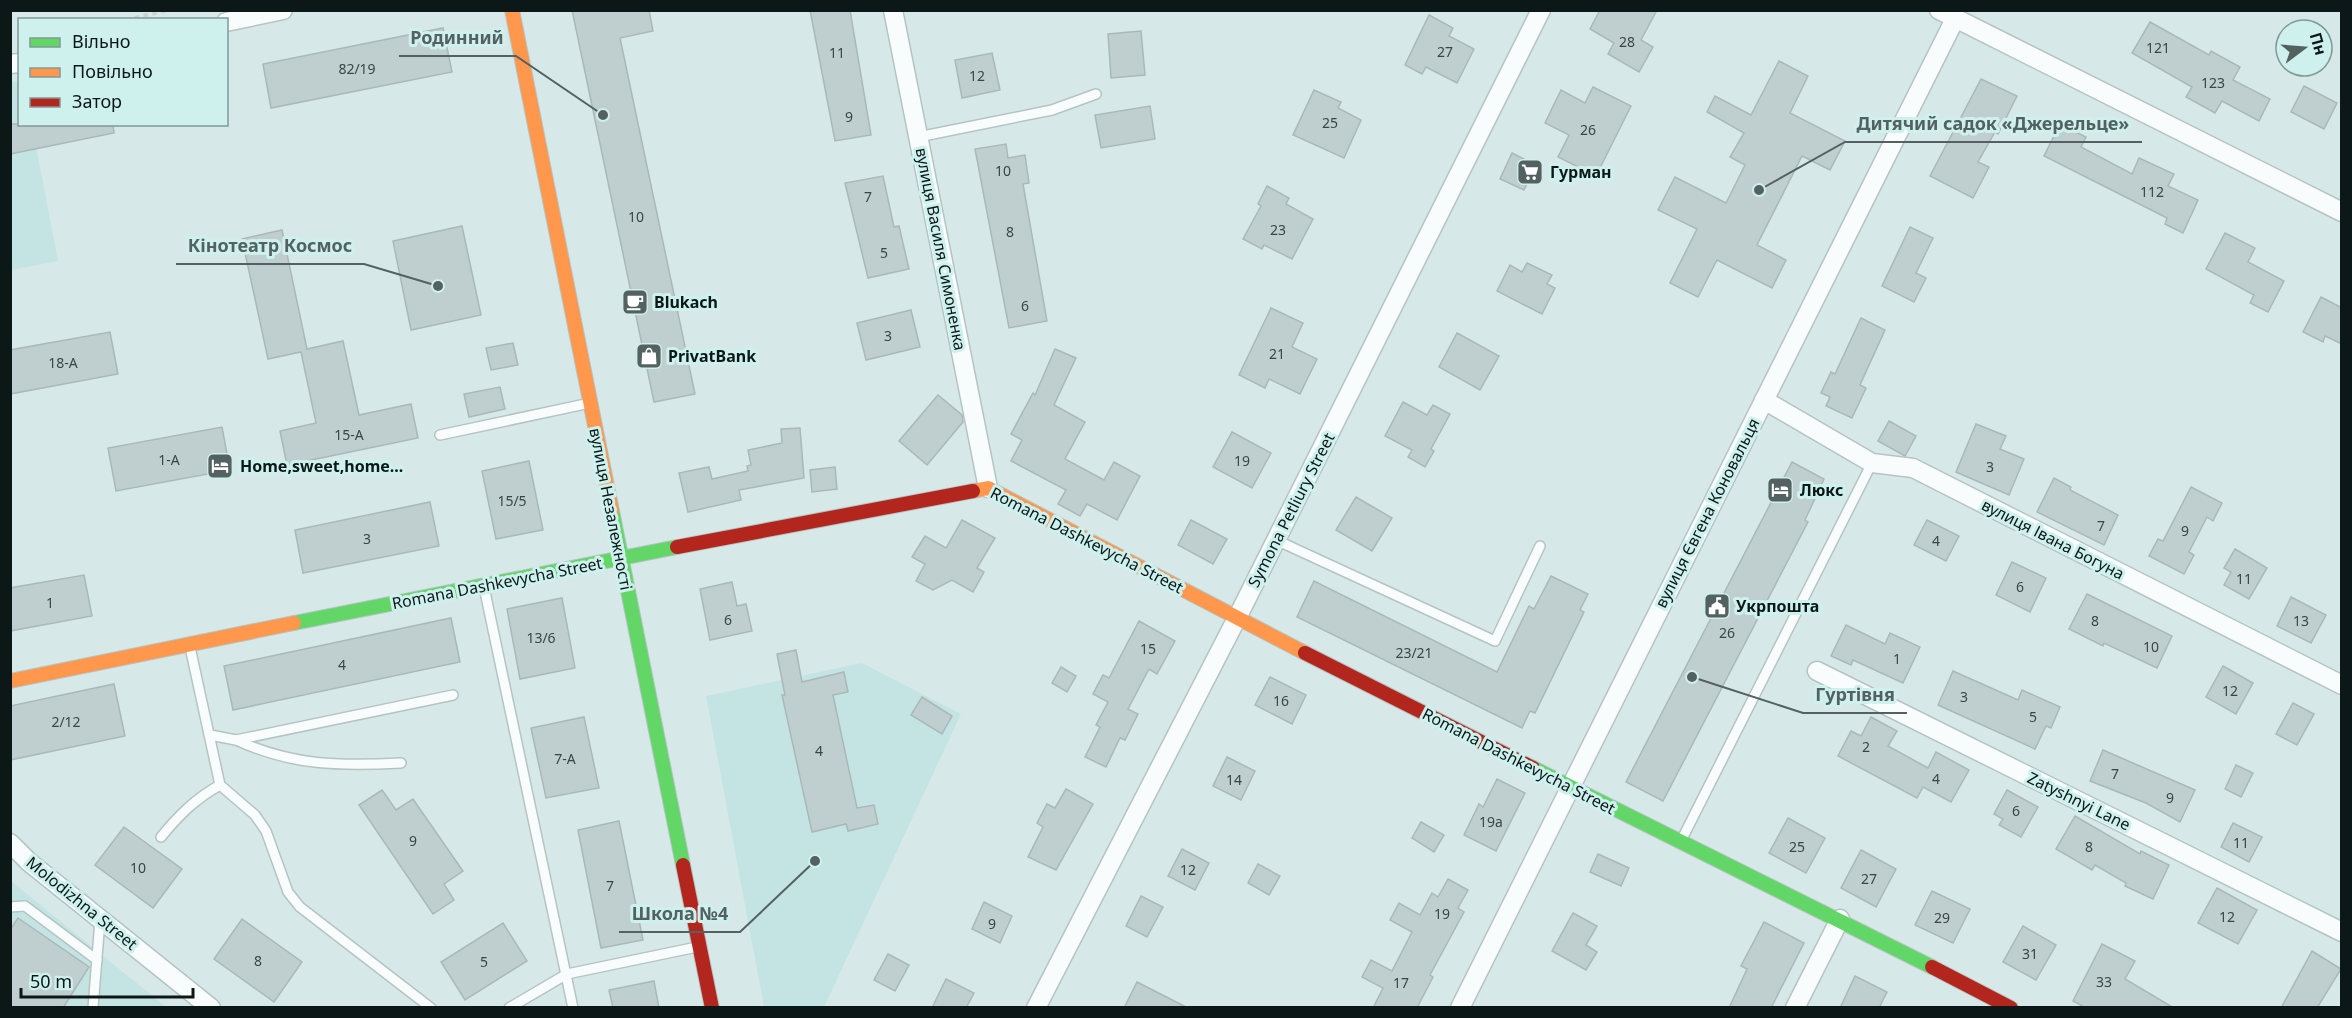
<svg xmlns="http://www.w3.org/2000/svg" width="2352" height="1018" viewBox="0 0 2352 1018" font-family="'Noto Sans',sans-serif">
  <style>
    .built { fill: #c3e4e2 }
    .building { fill: #bfcece; stroke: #aab9b8; stroke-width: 1.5 }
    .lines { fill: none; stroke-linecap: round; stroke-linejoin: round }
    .lane-casing { stroke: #b5c4c3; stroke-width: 12 }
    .street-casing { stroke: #b5c4c3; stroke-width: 21 }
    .fast-casing { stroke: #b5c4c3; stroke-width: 16 }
    .slow-casing { stroke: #b5c4c3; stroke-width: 16 }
    .jam-casing { stroke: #b5c4c3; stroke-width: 16 }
    .path { stroke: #ccd2d1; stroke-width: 4; stroke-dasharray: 4.5 4.5; stroke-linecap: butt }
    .lane { stroke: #f9fcfc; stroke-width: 9 }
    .street { stroke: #f9fcfc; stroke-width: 18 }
    .fast { stroke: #63d668; stroke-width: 14 }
    .slow { stroke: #ff974d; stroke-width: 14 }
    .jam { stroke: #b3261e; stroke-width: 14 }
    .labels { text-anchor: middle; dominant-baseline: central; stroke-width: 6; stroke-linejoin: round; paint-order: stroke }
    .number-label { font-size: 14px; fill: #394646 }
    .poi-label { font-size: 16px; font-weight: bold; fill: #0c1818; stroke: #cef1ee; text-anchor: start }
    .street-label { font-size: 16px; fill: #0c1818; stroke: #cef1ee }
    .leader { fill: none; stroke: #536161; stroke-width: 2 }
    .callout-dot { fill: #536161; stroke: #cef1ee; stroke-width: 2 }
    .callout-label { font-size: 18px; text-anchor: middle; font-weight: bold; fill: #536161; stroke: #cef1ee; stroke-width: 6; stroke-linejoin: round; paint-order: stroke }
  </style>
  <rect width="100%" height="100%" fill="#d6e9e8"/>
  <g class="built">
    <polygon points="19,81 20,124 32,125 58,261 11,270 10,82"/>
    <polygon points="862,663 961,714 824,1007 764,1007 706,696"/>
    <polygon points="11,881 166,1007 11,1007"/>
  </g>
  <g class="building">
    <polygon points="572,10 649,10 653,31 620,38 695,394 654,402"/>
    <polygon points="810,10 850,10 871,135 835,141"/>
    <polygon points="1600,10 1657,10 1641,40 1653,47 1639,72 1608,54 1614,43 1590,29"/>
    <polygon points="1429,15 1453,28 1449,36 1474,49 1457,83 1426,67 1422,74 1405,65"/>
    <polygon points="2150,22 2209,55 2211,51 2240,67 2233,80 2270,99 2259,121 2222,101 2215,113 2186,97 2192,87 2132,53"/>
    <polygon points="443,28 452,72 271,108 263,64"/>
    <polygon points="1141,31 1145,75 1111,78 1108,34"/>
    <polygon points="992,53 1000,90 962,98 955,60"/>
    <polygon points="1779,61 1808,76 1790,113 1845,141 1830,170 1802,156 1757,245 1786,260 1772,288 1717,260 1698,297 1670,283 1697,229 1658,210 1675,177 1726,203 1745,165 1730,157 1744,133 1707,112 1715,96 1751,115"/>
    <polygon points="1981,79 2017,96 1998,134 1995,132 1978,162 1989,167 1973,198 1930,176"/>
    <polygon points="2304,86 2337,103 2324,129 2291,112"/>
    <polygon points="1593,87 1631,106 1596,176 1558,157 1569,135 1545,123 1561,90 1585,103"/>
    <polygon points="1314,90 1341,102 1338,108 1361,120 1344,158 1293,135"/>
    <polygon points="1150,106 1155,139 1101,148 1095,115"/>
    <polygon points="10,124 113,124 114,133 10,154"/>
    <polygon points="2060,124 2086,137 2081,147 2132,174 2139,158 2174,174 2168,186 2198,200 2183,233 2165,224 2167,218 2044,156"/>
    <polygon points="1006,144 1008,158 1025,155 1029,183 1023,184 1047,321 1009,328 975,149"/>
    <polygon points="1512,153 1536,165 1524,190 1500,179"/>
    <polygon points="883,176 894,227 899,226 909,269 868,278 845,183"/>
    <polygon points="1267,186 1289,198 1286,204 1313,219 1292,259 1264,245 1262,249 1243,239 1261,206 1258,204"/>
    <polygon points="462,226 481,315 411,330 393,241"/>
    <polygon points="1910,227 1933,238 1916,273 1926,278 1914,302 1882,286"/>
    <polygon points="282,230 307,349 343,341 359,415 411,404 418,438 287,465 280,431 316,423 301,352 268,359 242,239"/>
    <polygon points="2225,233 2255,248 2248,262 2284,281 2268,312 2250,303 2254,295 2206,269"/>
    <polygon points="1527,263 1552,275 1547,284 1555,288 1542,314 1497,291 1510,265 1522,272"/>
    <polygon points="2321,297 2342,308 2342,344 2325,336 2323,342 2303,332"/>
    <polygon points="1271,308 1303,323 1292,347 1317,359 1300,394 1269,379 1265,388 1239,375"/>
    <polygon points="911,310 920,347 866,360 857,323"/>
    <polygon points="1861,318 1885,330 1860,385 1866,388 1852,418 1826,406 1830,397 1821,393 1831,372 1835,374"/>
    <polygon points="110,332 118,374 10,394 10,350"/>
    <polygon points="1457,333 1499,356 1480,390 1439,367"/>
    <polygon points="513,343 518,365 491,370 486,348"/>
    <polygon points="1055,349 1076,358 1054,405 1085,422 1065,459 1104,480 1114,462 1140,476 1117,520 1087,504 1080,516 1058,504 1066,490 1011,461 1022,440 1011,434 1033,393 1035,395"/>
    <polygon points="500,387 505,409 469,417 464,394"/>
    <polygon points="938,395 962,415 963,422 927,465 899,441"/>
    <polygon points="1403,402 1427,415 1433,405 1450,414 1431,449 1434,451 1425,467 1408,457 1412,450 1385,436"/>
    <polygon points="1889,421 1916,436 1905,456 1878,441"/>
    <polygon points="1976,424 2006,436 2000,449 2024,459 2009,495 1956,472"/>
    <polygon points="222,427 230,470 116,491 108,448"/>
    <polygon points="800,428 804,478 739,490 741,500 688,512 679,473 709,467 712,479 748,471 747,466 751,465 748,450 782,443 781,429"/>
    <polygon points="1232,432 1271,453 1252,488 1213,467"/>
    <polygon points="529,461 543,530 496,539 482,471"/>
    <polygon points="1792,462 1824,479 1805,520 1808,522 1663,801 1626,782"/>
    <polygon points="835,467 837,489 812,492 810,470"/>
    <polygon points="2054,478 2071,487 2070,490 2118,515 2104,545 2037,512"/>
    <polygon points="2191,487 2222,503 2213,521 2207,517 2189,552 2194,555 2184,574 2149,556 2158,539 2163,541"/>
    <polygon points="1356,497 1392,518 1372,551 1336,530"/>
    <polygon points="430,502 439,546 303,573 295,530"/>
    <polygon points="962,520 995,538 977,568 984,572 973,592 952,580 933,590 916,581 925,564 912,557 925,536 946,548"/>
    <polygon points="1191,520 1227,539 1213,564 1178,545"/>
    <polygon points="1927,520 1959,536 1946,561 1914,545"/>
    <polygon points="2235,549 2267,568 2249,599 2224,585 2231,572 2224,568"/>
    <polygon points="2012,562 2046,578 2030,612 1996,595"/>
    <polygon points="84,575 92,616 10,631 10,588"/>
    <polygon points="1551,576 1588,594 1580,610 1584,612 1535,713 1530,711 1522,728 1297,617 1314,581 1497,672 1529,606 1534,609"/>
    <polygon points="732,582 737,606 746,604 752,631 710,640 700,589"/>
    <polygon points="2087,594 2172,636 2157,668 2104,643 2103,646 2069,629"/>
    <polygon points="2291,597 2326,615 2311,643 2277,626"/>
    <polygon points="562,598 575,668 520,679 507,609"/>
    <polygon points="451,618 460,662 233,710 224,666"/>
    <polygon points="1139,621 1175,641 1157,674 1149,669 1128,709 1138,714 1125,740 1120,738 1106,767 1085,757 1100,727 1096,725 1108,702 1093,694 1103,675 1109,678"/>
    <polygon points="1846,625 1885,644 1890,633 1920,647 1903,683 1853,660 1851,665 1831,656"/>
    <polygon points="796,650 802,682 844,672 848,692 833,695 857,808 874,805 878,824 848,831 846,824 812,832 782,695 785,695 777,654"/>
    <polygon points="2223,666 2253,683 2236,714 2206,697"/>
    <polygon points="1061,667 1076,676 1067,692 1052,683"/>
    <polygon points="1953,671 2018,700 2022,690 2060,707 2051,728 2046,726 2035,749 1938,705"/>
    <polygon points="1270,677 1306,695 1292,724 1255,705"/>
    <polygon points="114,684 125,736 10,760 10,706"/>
    <polygon points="922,697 952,716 942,734 911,715"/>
    <polygon points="2293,703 2314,714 2297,745 2276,734"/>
    <polygon points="584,717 599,788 546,798 531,728"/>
    <polygon points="1871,717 1897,731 1888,746 1928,768 1936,752 1969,770 1951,802 1923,787 1917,798 1838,756 1851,731 1861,736"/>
    <polygon points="2103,750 2195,790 2180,822 2146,803 2090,781"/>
    <polygon points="1227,757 1255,771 1241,800 1213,786"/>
    <polygon points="2236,765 2253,773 2241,797 2225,789"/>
    <polygon points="1497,779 1525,793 1496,851 1464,835 1479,804 1483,807"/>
    <polygon points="1066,789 1093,804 1056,870 1028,857 1043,827 1037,823 1047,804 1055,808"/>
    <polygon points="382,790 396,810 413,799 463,871 444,884 454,900 433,914 359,805"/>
    <polygon points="2007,790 2038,807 2021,837 1999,825 2003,819 1994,814"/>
    <polygon points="2075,816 2140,854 2141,851 2169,865 2153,899 2125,886 2126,883 2095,865 2092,870 2056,849"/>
    <polygon points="1788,818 1825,838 1806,873 1769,853"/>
    <polygon points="619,821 643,940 601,948 578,830"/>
    <polygon points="1421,822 1444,835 1434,852 1412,838"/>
    <polygon points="2233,823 2262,837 2249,862 2221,847"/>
    <polygon points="124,827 182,869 153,908 95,865"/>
    <polygon points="1182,849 1209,863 1195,890 1168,876"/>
    <polygon points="1861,850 1896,869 1876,907 1841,888"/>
    <polygon points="1598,854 1629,868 1621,886 1590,872"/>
    <polygon points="1258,864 1280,876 1269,895 1248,883"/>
    <polygon points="1448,879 1468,890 1458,908 1464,912 1430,975 1433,977 1417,1008 1373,1008 1383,988 1362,977 1371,960 1392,971 1412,932 1390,920 1399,903 1420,915 1432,893 1438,897"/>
    <polygon points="2217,888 2257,910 2238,944 2198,923"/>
    <polygon points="1932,891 1970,909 1953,943 1915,925"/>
    <polygon points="1141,896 1163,907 1147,937 1126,926"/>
    <polygon points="984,902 1012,916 1000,943 972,929"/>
    <polygon points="1573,913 1597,926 1586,945 1597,952 1586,970 1552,951"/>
    <polygon points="18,918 89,967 63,1008 10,1008 10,930"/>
    <polygon points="242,919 302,962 274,1002 214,959"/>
    <polygon points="1764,922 1804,943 1771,1008 1729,1008 1747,969 1741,966"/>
    <polygon points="503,923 527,961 465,1000 441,962"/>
    <polygon points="2023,926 2056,945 2036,980 2003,962"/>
    <polygon points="2102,944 2135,961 2125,979 2174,1008 2086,1008 2073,1001"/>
    <polygon points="2312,951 2341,969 2317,1008 2281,1008"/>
    <polygon points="888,954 909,965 895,991 874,980"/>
    <polygon points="1855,976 1887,992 1879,1008 1840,1008"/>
    <polygon points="946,979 974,993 966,1008 932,1008"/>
    <polygon points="654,981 659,1008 613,1008 609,990"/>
    <polygon points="1137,982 1188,1008 1124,1008"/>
  </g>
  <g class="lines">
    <defs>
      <g id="lane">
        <polyline points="918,137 1052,110 1096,94"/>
        <polyline points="440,435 590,403"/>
        <polyline points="1276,540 1495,641 1540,546"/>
        <polyline points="484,587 573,1008"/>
        <polyline points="190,647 220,785 255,815 266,831 288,892 300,907 431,1008"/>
        <polyline points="210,735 236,740 453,695"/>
        <path d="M 236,740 C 293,766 339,766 401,763"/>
        <path d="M 161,837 C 179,815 195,799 220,785"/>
        <polyline points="1682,839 1872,463"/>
        <polyline points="10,907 25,906 97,960"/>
        <polyline points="93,1008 100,920"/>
        <polyline points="509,1008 567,974 697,947"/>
      </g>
      <g id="street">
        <polyline points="893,10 988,488"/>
        <polyline points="1939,10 2342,212"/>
        <polyline points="226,22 283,10"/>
        <polyline points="10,64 20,63"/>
        <polyline points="1764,400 1872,463 1913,468 2342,685"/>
        <polyline points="1817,671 2342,932"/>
        <polyline points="10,843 29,862 211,1008"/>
        <polyline points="1036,1008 1237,618 1541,10"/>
        <polyline points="1460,1008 1955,19"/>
        <polyline points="1795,1008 1840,919"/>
      </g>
      <g id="fast">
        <polyline points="612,511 683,865"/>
        <polyline points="294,623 677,547"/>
        <polyline points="1533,768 1932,967"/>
      </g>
      <g id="slow">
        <polyline points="512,10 612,511"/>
        <polyline points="973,491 988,488 1305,653"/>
        <polyline points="10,681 294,623"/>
      </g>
      <g id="jam">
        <polyline points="677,547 973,491"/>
        <polyline points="1305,653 1533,768"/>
        <polyline points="683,865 712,1008"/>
        <polyline points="1932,967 2011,1008"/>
      </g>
    </defs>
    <use href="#lane" class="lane-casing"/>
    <use href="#street" class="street-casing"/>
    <use href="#fast" class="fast-casing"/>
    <use href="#slow" class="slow-casing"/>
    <use href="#jam" class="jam-casing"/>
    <polyline class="path" points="126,20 168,10"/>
    <use href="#lane" class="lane"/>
    <use href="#street" class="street"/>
    <use href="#fast" class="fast"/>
    <use href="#slow" class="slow"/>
    <use href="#jam" class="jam"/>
  </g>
  <defs>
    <symbol id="supermarket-square" viewBox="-11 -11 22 22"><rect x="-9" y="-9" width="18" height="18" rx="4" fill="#536161" stroke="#cef1ee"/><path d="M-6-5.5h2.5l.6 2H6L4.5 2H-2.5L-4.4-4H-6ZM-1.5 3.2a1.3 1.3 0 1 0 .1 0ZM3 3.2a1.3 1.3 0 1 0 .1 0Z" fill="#fff"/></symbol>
    <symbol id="cafe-square" viewBox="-11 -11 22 22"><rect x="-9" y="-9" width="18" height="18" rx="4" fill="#536161" stroke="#cef1ee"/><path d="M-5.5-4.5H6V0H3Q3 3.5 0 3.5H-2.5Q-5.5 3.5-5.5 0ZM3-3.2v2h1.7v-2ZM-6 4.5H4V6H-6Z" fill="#fff"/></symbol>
    <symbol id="shop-square" viewBox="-11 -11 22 22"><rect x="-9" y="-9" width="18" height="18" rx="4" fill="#536161" stroke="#cef1ee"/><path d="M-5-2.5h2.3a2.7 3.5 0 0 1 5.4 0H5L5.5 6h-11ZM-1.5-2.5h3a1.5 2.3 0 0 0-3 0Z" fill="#fff"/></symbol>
    <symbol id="hotel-square" viewBox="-11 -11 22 22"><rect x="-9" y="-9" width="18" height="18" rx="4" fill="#536161" stroke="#cef1ee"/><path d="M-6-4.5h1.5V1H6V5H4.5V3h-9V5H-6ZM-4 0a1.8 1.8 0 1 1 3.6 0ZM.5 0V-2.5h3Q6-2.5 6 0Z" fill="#fff"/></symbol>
    <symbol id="civic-square" viewBox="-11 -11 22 22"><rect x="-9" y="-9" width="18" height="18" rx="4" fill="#536161" stroke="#cef1ee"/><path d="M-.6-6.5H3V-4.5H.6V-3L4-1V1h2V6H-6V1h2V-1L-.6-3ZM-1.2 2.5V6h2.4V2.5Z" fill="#fff"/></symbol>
  </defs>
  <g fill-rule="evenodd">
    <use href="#supermarket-square" x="1515" y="157" width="30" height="30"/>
    <use href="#cafe-square" x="620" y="287" width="30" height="30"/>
    <use href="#shop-square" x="634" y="341" width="30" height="30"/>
    <use href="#hotel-square" x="205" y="451" width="30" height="30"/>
    <use href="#hotel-square" x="1765" y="475" width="30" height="30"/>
    <use href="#civic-square" x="1702" y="591" width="30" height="30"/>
  </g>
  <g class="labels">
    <g class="number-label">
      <text x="1627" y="41">28</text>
      <text x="2158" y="47">121</text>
      <text x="1445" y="51">27</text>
      <text x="837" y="52">11</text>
      <text x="357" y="68">82/19</text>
      <text x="977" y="75">12</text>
      <text x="2213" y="82">123</text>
      <text x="849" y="116">9</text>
      <text x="1330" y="122">25</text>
      <text x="1588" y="129">26</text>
      <text x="1003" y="170">10</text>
      <text x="2152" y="191">112</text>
      <text x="868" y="196">7</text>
      <text x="636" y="216">10</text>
      <text x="1278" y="229">23</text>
      <text x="1010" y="231">8</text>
      <text x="884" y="252">5</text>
      <text x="1025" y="305">6</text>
      <text x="888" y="335">3</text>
      <text x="1277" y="353">21</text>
      <text x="63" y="362">18-А</text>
      <text x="349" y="434">15-А</text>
      <text x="169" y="459">1-А</text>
      <text x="1242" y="460">19</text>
      <text x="1990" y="466">3</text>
      <text x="512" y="500">15/5</text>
      <text x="2101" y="525">7</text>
      <text x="2185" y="530">9</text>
      <text x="367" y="538">3</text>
      <text x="1936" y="540">4</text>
      <text x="2244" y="578">11</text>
      <text x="2020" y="586">6</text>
      <text x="50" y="602">1</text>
      <text x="728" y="619">6</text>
      <text x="2095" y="620">8</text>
      <text x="2301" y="620">13</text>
      <text x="1727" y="632">26</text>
      <text x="541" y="637">13/6</text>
      <text x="2151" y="646">10</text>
      <text x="1148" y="648">15</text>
      <text x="1414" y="652">23/21</text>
      <text x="1897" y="658">1</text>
      <text x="342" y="664">4</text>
      <text x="2230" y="690">12</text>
      <text x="1964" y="696">3</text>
      <text x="1281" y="700">16</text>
      <text x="2033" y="716">5</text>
      <text x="66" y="721">2/12</text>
      <text x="1866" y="746">2</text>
      <text x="819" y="750">4</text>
      <text x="565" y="758">7-А</text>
      <text x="2115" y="773">7</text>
      <text x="1936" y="778">4</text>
      <text x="1234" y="779">14</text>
      <text x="2170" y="797">9</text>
      <text x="2016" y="810">6</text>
      <text x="1491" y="821">19а</text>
      <text x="413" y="840">9</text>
      <text x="2241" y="842">11</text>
      <text x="1797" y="846">25</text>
      <text x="2089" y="846">8</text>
      <text x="138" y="867">10</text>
      <text x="1188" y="869">12</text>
      <text x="1869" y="878">27</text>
      <text x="610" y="885">7</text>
      <text x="1442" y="913">19</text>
      <text x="2227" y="916">12</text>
      <text x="1942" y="917">29</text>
      <text x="992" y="923">9</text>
      <text x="2030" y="953">31</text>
      <text x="258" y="960">8</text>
      <text x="484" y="961">5</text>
      <text x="2104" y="981">33</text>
      <text x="1401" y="982">17</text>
    </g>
    <g class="poi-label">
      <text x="1550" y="172">Гурман</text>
      <text x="654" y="302">Blukach</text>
      <text x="668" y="356">PrivatBank</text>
      <text x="240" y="466">Home,sweet,home...</text>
      <text x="1800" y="490">Люкс</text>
      <text x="1736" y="606">Укрпошта</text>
    </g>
    <g class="street-label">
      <text transform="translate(941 249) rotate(79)">вулиця Василя Симоненка</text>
      <text transform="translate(611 509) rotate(79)">вулиця Незалежності</text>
      <text transform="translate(1291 510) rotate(-63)">Symona Petliury Street</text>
      <text transform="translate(1707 513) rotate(-63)">вулиця Євгена Коновальця</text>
      <text transform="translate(2053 539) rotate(27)">вулиця Івана Богуна</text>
      <text transform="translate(1087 540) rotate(27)">Romana Dashkevycha Street</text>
      <text transform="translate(497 583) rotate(-11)">Romana Dashkevycha Street</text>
      <text transform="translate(1519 761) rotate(27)">Romana Dashkevycha Street</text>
      <text transform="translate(2079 801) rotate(26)">Zatyshnyi Lane</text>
      <text transform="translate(82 903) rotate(39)">Molodizhna Street</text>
    </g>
  </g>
  <path class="leader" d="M603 115L516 56H399M1759 190L1845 142H2142M438 286L364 264H176M1692 677L1803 713H1907M815 861L740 932H619"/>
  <g class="callout-dot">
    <circle cx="603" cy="115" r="6"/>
    <circle cx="1759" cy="190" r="6"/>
    <circle cx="438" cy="286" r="6"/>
    <circle cx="1692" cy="677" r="6"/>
    <circle cx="815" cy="861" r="6"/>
  </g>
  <g class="callout-label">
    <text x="457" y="44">Родинний</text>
    <text x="1993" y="130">Дитячий садок «Джерельце»</text>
    <text x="270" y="252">Кінотеатр Космос</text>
    <text x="1855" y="701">Гуртівня</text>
    <text x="680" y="920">Школа №4</text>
  </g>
  <rect width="2352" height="1018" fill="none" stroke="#0c1818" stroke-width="24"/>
  <rect x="18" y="18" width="210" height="108" fill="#cef1ee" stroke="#809a98" stroke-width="1.5"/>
  <rect x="30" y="38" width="30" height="9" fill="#63d668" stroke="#809a98" stroke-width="1.5"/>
  <text x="72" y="48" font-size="18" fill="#0c1818">Вільно</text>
  <rect x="30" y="68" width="30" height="9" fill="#ff974d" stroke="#809a98" stroke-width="1.5"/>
  <text x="72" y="78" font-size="18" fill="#0c1818">Повільно</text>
  <rect x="30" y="98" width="30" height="9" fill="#b3261e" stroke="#809a98" stroke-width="1.5"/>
  <text x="72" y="108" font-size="18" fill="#0c1818">Затор</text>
  <g transform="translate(2304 48) rotate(74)"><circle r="28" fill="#cef1ee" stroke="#809a98" stroke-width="1.5"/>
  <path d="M0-4.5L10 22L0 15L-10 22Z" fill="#536161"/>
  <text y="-9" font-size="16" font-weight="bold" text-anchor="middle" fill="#0c1818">Пн</text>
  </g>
  <path d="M21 988v9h172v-9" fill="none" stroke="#0c1818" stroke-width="3"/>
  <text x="30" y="988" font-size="18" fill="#0c1818" stroke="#cef1ee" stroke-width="4.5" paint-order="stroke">50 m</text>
</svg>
